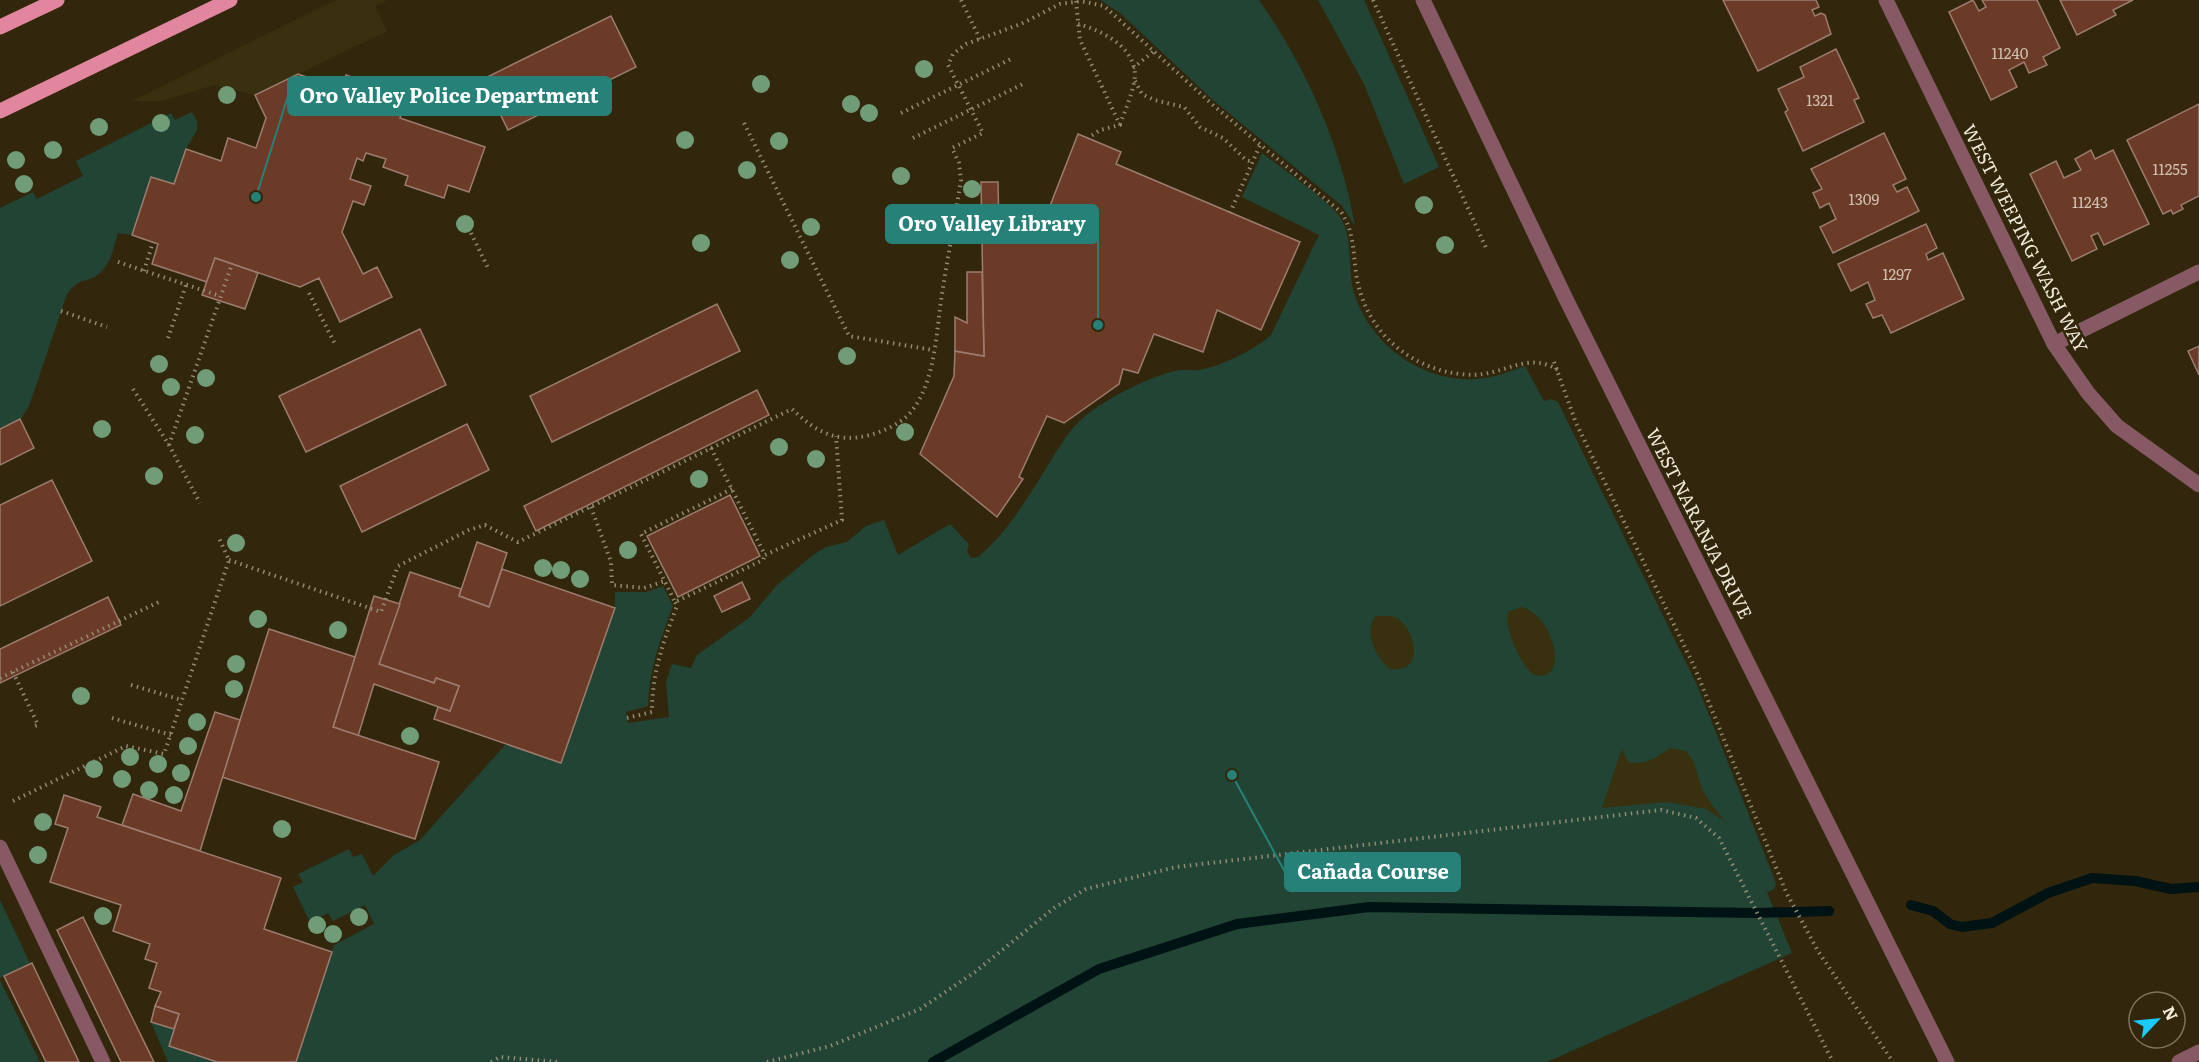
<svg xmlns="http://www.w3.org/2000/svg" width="2199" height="1062" viewBox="0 0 2199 1062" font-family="Literata,serif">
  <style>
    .green { fill: #214434 }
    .sand { fill: #38300f }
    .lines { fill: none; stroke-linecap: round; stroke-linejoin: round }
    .stream { stroke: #001314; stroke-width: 10 }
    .building { fill: #6b3b28; stroke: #9d7c70; stroke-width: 1.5 }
    .path { stroke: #928a74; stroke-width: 4; stroke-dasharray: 1.5 4.5; stroke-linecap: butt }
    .service { stroke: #865964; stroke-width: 15 }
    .minor { stroke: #865964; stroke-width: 15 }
    .tertiary { stroke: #865964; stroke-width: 15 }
    .primary { stroke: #e2869f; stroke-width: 15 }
    .tree { fill: #709c78 }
    .labels { text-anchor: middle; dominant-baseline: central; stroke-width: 5; stroke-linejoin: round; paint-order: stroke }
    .number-label { font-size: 15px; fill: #d0bfae }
    .street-label { font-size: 18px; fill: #f1ebda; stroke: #32270c }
    .leader { fill: none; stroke: #268279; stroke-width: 2 }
    .callout-dot { fill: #268279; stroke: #32270c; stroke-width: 2 }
    .callout { fill: #268279; stroke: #268279; stroke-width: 2 }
    .callout-label { font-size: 20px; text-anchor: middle; font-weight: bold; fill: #fff }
  </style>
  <rect width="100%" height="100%" fill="#32270c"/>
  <g class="green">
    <path d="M 1100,0 L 1259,0 C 1306,67 1341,145 1355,226 L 1342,206 L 1214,101 L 1120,13 Z"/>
    <polygon points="1318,0 1364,0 1439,167 1404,184 1364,84"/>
    <path d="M 192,112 L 197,121 L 197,130 L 186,149 L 174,184 L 151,177 L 132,235 L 118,233 C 114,246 111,263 101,272 C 89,284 81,275 67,294 L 29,406 L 20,420 L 0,430 L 0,208 L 33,192 L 37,199 L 83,176 L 76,161 L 171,113 L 175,120 Z"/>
    <path d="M 1262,153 C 1280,167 1328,200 1340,217 C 1354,239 1347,269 1354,293 C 1370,344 1422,383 1477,379 C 1494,378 1510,371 1525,366 L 1544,401 L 1551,399 L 1558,402 L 1697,685 L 1773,875 L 1776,885 L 1773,890 L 1767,892 L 1792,953 L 1547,1062 L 296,1062 L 334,945 L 374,924 L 365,905 L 333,921 L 328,913 L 310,922 L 293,887 L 303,882 L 298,874 L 349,849 L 353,857 L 362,854 L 373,876 L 394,855 L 420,840 L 506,744 L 561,763 L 615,608 L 615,592 L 646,592 L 663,586 L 673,606 C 660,640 649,670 648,706 L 626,712 L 628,723 L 669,717 L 666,682 L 672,664 L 691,668 L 697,655 L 749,618 L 777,585 L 813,555 L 826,547 L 847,542 L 866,526 L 884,520 L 898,555 L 950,524 L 969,544 L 967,552 L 971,558 L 978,557 C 1007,533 1027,499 1047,467 C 1058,449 1069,429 1085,416 C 1106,399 1148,377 1175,371 C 1182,369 1190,371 1198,370 C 1218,368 1256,349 1271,335 L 1319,235 L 1242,197 Z"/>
    <polygon points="0,900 30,963 0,978"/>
    <polygon points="0,980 40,1062 0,1062"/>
    <polygon points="151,1022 174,1029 169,1046 217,1062 168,1062"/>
  </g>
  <g class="sand">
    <polygon points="336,0 387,0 375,6 387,31 255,95 214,85 162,101 132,101"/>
    <path d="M 1521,607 C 1554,614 1572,687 1532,674 C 1520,662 1504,629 1508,612 Z"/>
    <path d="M 1376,616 C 1382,616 1389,615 1395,617 C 1415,626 1427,674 1390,669 C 1376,658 1363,631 1376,616 Z"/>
    <path d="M 1622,748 L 1628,762 C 1645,766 1656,758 1670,748 L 1686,751 C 1699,767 1694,768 1701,786 C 1706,799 1717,811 1726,822 L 1706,809 L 1667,802 L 1602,808 Z"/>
  </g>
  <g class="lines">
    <g class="stream">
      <polyline points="1911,905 1933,911 1950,924 1962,927 1992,923 2048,893 2092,878 2135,881 2171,889 2199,887"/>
      <polyline points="933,1062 1099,969 1237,924 1369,907 1756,913 1829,911"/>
    </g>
  </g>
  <g class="building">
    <polygon points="1723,0 1816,0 1819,7 1812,10 1815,16 1821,13 1825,15 1831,34 1758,71"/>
    <polygon points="1973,0 1979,11 1986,7 1982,0 2037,0 2060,48 2043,57 2047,65 2029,73 2024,62 2009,70 2017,87 1991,100 1949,12"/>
    <polygon points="2060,0 2133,0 2113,10 2116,15 2077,35"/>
    <polygon points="611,16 636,67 508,130 483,79"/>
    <polygon points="1836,49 1859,98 1854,100 1864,122 1803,151 1785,112 1788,110 1778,89 1804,77 1800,67"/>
    <polygon points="298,74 341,89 346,75 406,96 400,118 485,147 469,192 448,185 444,198 405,185 408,176 383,167 386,159 366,153 363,161 357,158 350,179 371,186 364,205 353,201 342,232 363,274 377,267 392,297 340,322 319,278 300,287 215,258 207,282 152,264 158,244 132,235 151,177 174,184 186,149 221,161 228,138 256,148 266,118 255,95"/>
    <polygon points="2199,104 2199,196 2181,205 2183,209 2173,214 2171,210 2163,214 2127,140"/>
    <polygon points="1884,133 1906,179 1893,185 1897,192 1907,187 1919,211 1833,253 1820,227 1836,219 1829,203 1820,208 1813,193 1822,189 1811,169"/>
    <polygon points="1078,134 1121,152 1116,164 1300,242 1261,330 1217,310 1203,352 1154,334 1138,373 1123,369 1119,384 1064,423 1047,416 1019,477 1023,479 997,517 920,454 954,376 955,351 984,356 981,182 998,182 999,230 1023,229 1023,234 1039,234"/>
    <polygon points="2091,150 2095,159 2113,150 2149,224 2104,245 2098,233 2091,236 2097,249 2072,261 2030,174 2056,161 2064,178 2081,170 2075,159"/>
    <polygon points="1926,224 1937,248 1926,254 1928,260 1943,253 1964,299 1891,333 1882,315 1873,318 1866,304 1875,300 1868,282 1851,291 1838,264"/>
    <polygon points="215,258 258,273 245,309 202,295"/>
    <polygon points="967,272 982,272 984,356 955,351 955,317 967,323"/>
    <polygon points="717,304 740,351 552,442 530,396"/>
    <polygon points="420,329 446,385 306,452 279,396"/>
    <polygon points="2199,346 2199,375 2188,351"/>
    <polygon points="757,390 769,415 536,531 524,506"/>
    <polygon points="20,419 34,448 0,465 0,429"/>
    <polygon points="467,424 489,470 362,532 340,486"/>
    <polygon points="52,480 92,561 0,606 0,505"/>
    <polygon points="730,495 760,556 678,597 647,536"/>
    <polygon points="477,542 507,553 489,607 459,596"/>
    <polygon points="502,569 615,608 561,763 434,719 438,707 450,711 459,686 436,678 434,683 379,664 410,572 461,589 459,596 489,607"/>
    <polygon points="742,582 750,599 722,612 714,596"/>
    <polygon points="374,596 400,604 379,664 434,683 436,678 459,686 450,711 374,684 358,736 333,727"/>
    <polygon points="108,597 121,625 0,683 0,649"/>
    <polygon points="269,629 355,657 333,727 439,762 415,839 222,777"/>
    <polygon points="215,712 240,720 200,851 122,825 133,794 181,811"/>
    <polygon points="64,795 101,807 97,817 281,878 264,929 332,952 296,1062 217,1062 169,1046 179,1014 155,1006 161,992 149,988 157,963 145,959 150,944 113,931 121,905 50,882 68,828 55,824"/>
    <polygon points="83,917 154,1062 121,1062 57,930"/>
    <polygon points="32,963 79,1062 46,1062 4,976"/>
    <polygon points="155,1006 179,1014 174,1029 151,1022"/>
  </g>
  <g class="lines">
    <g class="path">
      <polyline points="961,0 980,39"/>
      <polyline points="1373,0 1487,250"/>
      <polyline points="1076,1 1080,40 1120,125 1100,130 1088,138"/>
      <path d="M 1078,24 C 1104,31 1141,50 1134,83 C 1131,97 1125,111 1120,124"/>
      <polyline points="1133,68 1154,51"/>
      <polyline points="1135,81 1142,94 1154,100 1184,107 1200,127 1223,138 1246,160 1253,162"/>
      <polyline points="901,113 1011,59"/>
      <polyline points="744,123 849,336 933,350"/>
      <polyline points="913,138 1023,84"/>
      <polyline points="1230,213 1260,145"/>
      <polyline points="471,233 489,270"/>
      <polyline points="118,262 220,296"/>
      <polyline points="144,271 153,242"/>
      <polyline points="309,293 336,346"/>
      <polyline points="61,311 107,327"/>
      <polyline points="168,338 186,285"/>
      <polyline points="1554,362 1576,423 1694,666 1786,892 1818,951 1893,1062"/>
      <polyline points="133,389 169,445 200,503"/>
      <polyline points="169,445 232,264"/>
      <polyline points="711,448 765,555 842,520 836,436"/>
      <polyline points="732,489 641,534 675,602 763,560 765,555"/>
      <polyline points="591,507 611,562 612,585 644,588 665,581"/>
      <path d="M 229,560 L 381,612 L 398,566 L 469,530 L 485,525 L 518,542 L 792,409 C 815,431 836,444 870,435 C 884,431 900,424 910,413 C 936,383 936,331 942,294 C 948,256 955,218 961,180 L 959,163 L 952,148 L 983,133 L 948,65 L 953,54 L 966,44 L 1021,24 L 1060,4 L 1081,1 L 1104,6 L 1214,106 L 1341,212 C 1354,231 1353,251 1356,273 C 1363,323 1398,360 1447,372 C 1458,374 1472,376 1483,374 C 1511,370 1530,353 1558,370"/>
      <polyline points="13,672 38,725 35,726"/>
      <polyline points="0,678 159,602"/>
      <polyline points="131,685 182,700"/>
      <polyline points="112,718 171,735"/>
      <path d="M 627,718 L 652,712 C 652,673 663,642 677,606 L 675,602"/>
      <polyline points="13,801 126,746 164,754 229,560 218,536"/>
      <polyline points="491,1062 500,1057 559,1062"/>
      <polyline points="767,1062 830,1046 920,1009 975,972 1054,908 1086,889 1176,867 1661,810 1696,818 1719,838 1833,1062"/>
    </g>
    <polyline class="service" points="0,847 103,1062"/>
    <g class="minor">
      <polyline points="1886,0 2054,344 2088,393 2117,426 2199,485"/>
      <polyline points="2054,344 2199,272"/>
      <polyline points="2179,1062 2199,1052"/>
    </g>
    <polyline class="tertiary" points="1423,0 1565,297 1947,1062"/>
    <g class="primary">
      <polyline points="0,27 57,0"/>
      <polyline points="0,111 230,0"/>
    </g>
  </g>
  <g class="tree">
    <circle cx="924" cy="69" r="9"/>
    <circle cx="761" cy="84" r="9"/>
    <circle cx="227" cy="95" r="9"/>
    <circle cx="851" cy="104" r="9"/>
    <circle cx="869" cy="113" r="9"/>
    <circle cx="161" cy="123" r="9"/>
    <circle cx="99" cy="127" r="9"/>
    <circle cx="685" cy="140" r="9"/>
    <circle cx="779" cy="141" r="9"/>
    <circle cx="53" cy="150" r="9"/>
    <circle cx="16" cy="160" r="9"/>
    <circle cx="747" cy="170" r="9"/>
    <circle cx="901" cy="176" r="9"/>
    <circle cx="24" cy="184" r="9"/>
    <circle cx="972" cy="189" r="9"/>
    <circle cx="1424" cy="205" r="9"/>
    <circle cx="465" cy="224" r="9"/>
    <circle cx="811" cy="227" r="9"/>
    <circle cx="701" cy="243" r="9"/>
    <circle cx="1445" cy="245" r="9"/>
    <circle cx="790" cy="260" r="9"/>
    <circle cx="847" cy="356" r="9"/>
    <circle cx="159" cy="364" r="9"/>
    <circle cx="206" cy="378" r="9"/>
    <circle cx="171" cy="387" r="9"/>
    <circle cx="102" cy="429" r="9"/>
    <circle cx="905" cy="432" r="9"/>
    <circle cx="195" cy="435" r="9"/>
    <circle cx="779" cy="447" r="9"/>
    <circle cx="816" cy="459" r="9"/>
    <circle cx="154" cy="476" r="9"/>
    <circle cx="699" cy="479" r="9"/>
    <circle cx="236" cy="543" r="9"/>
    <circle cx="628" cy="550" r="9"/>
    <circle cx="543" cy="568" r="9"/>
    <circle cx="561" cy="570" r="9"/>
    <circle cx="580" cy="579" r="9"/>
    <circle cx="258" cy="619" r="9"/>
    <circle cx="338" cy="630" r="9"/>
    <circle cx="236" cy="664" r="9"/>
    <circle cx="234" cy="689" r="9"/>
    <circle cx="81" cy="696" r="9"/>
    <circle cx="197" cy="722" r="9"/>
    <circle cx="410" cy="736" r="9"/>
    <circle cx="188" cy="746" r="9"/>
    <circle cx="130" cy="757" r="9"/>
    <circle cx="158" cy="764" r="9"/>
    <circle cx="94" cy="769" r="9"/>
    <circle cx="181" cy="773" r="9"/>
    <circle cx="122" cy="779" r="9"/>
    <circle cx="149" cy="790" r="9"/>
    <circle cx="174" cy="795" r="9"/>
    <circle cx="43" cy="822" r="9"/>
    <circle cx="282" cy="829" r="9"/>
    <circle cx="38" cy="855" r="9"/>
    <circle cx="103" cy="916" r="9"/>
    <circle cx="359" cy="917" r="9"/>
    <circle cx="317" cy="925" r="9"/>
    <circle cx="333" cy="934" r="9"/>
  </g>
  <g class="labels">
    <g class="number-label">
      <text x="2010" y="52">11240</text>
      <text x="1820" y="99">1321</text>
      <text x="2170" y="168">11255</text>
      <text x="1864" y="198">1309</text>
      <text x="2090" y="201">11243</text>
      <text x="1897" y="273">1297</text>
    </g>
    <g class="street-label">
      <text transform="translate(2026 238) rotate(63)">WEST WEEPING WASH WAY</text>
      <text transform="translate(1700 523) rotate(63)">WEST NARANJA DRIVE</text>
    </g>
  </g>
  <path class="leader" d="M256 197L288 96M1098 325L1098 224M1232 775L1285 872"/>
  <g class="callout-dot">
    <circle cx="256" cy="197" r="6"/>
    <circle cx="1098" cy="325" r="6"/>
    <circle cx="1232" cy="775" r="6"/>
  </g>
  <g class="callout">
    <rect x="288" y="77" width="323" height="38" rx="6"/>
    <rect x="886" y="205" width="212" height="38" rx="6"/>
    <rect x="1285" y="853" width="175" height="38" rx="6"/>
  </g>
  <g class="callout-label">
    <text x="449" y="103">Oro Valley Police Department</text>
    <text x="992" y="231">Oro Valley Library</text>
    <text x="1373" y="879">Cañada Course</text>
  </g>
  <g transform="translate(2157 1020) rotate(64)"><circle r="28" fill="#32270c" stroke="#7e755e" stroke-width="1.5"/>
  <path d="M0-4.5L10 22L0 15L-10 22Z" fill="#19cafc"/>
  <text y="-9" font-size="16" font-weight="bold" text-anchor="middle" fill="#f1ebda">N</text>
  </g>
</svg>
